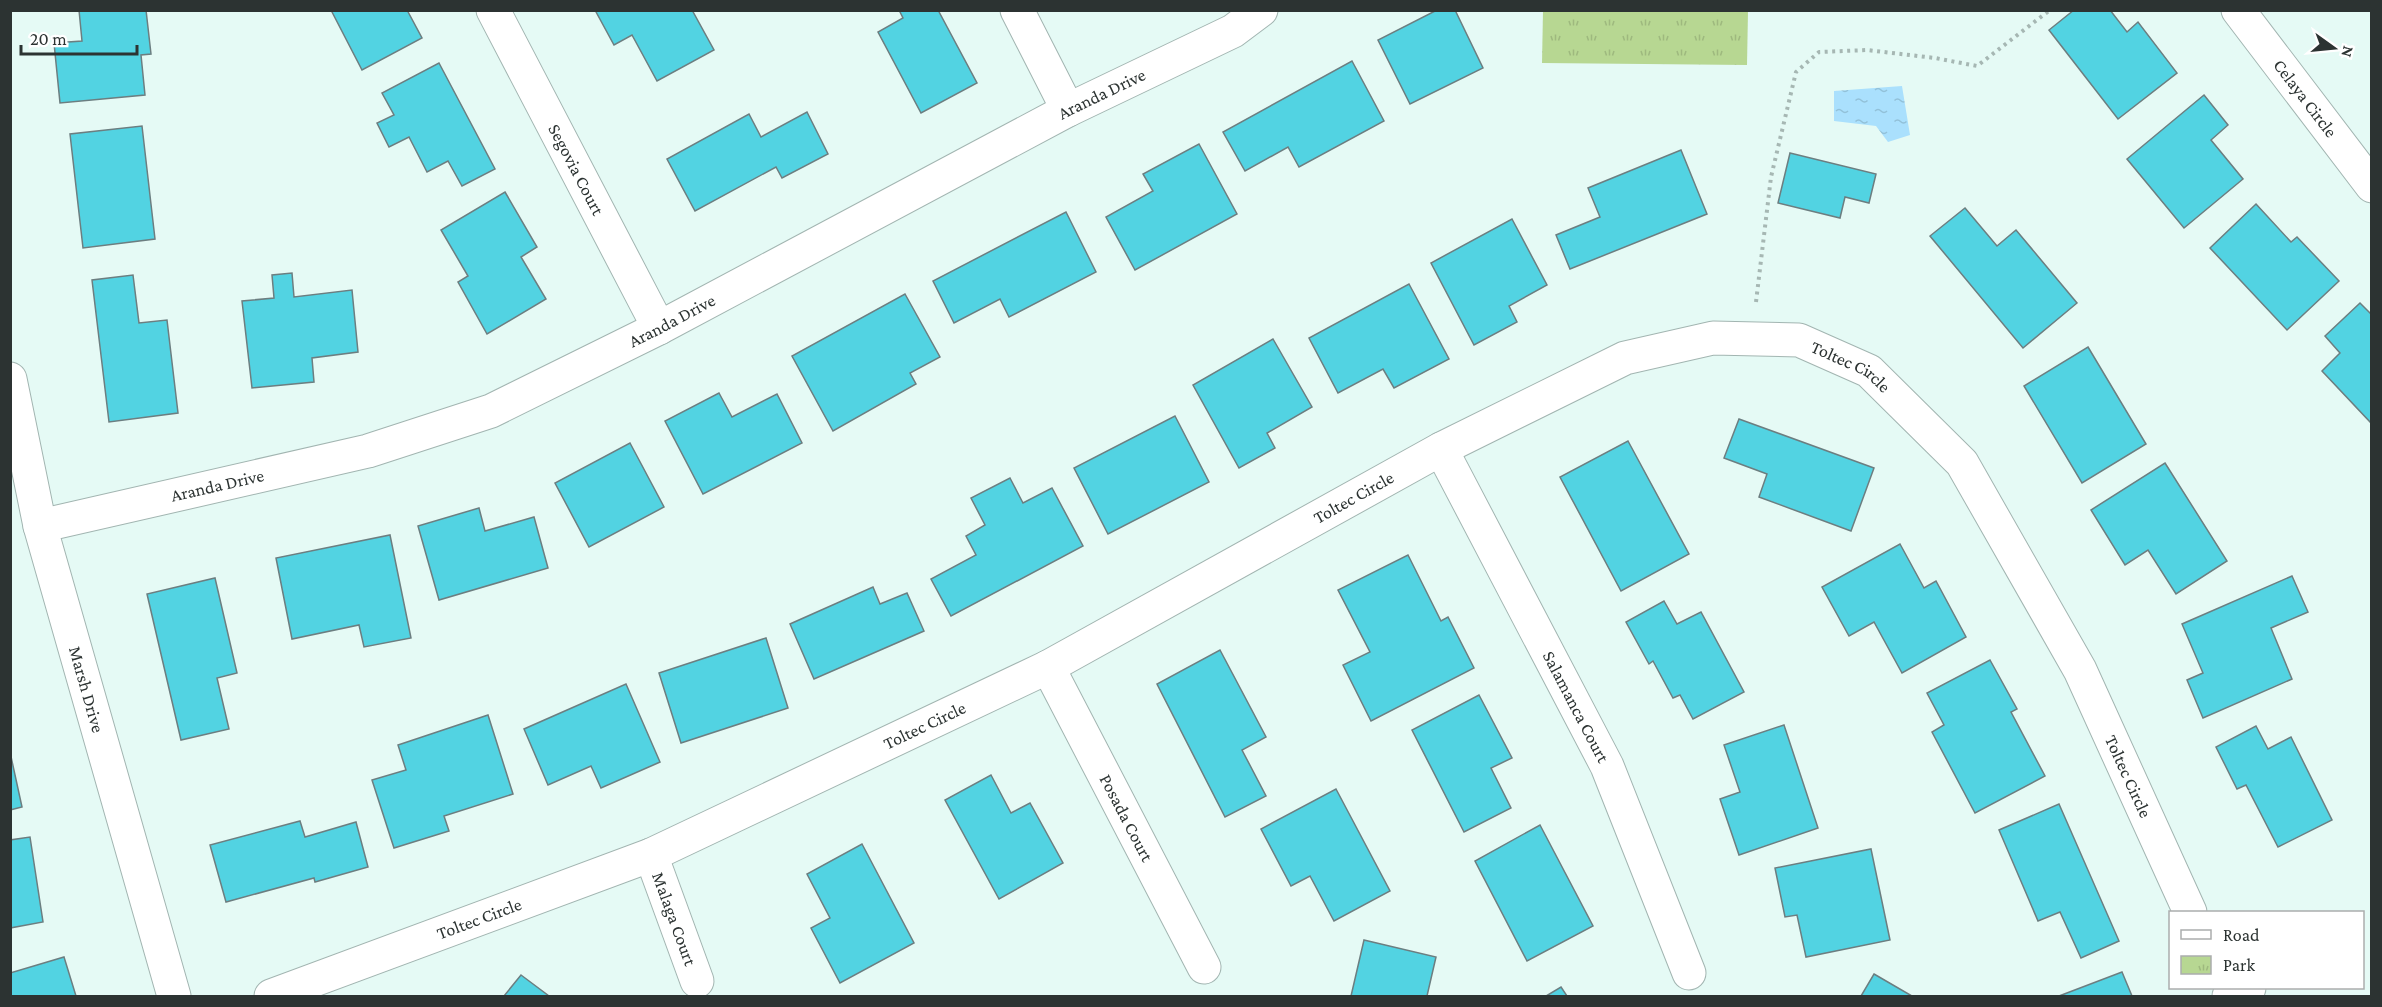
<svg xmlns="http://www.w3.org/2000/svg" width="2382" height="1007" viewBox="0 0 2382 1007" font-family="'Crimson Pro',serif">
  <style>
    .park { fill: url(#park-tufts) }
    .water { fill: url(#water-ripples) }
    .building { fill: #52d3e2; stroke: #6c7e80; stroke-width: 1.5 }
    .lines { fill: none; stroke-linecap: round; stroke-linejoin: round }
    .street-casing { stroke: #a2b5b1; stroke-width: 35 }
    .path { stroke: #a6b7b3; stroke-width: 4; stroke-dasharray: 3 4.5; stroke-linecap: butt }
    .street { stroke: #fff; stroke-width: 33 }
    .labels { text-anchor: middle; dominant-baseline: central; stroke-width: 5; stroke-linejoin: round; paint-order: stroke }
    .street-label { font-size: 18px; fill: #2c3332; stroke: #fff }
  </style>
  <defs>
    <pattern id="park-tufts" width="24" height="20" patternUnits="userSpaceOnUse" patternTransform="scale(1.5)"><rect width="24" height="20" fill="#b7d792"/><path d="M3 7l-1-3M5 7V3M7 7l1-3M15 17l-1-3M17 17v-4M19 17l1-3" fill="none" stroke="#9eb97e"/></pattern>
    <pattern id="water-ripples" width="26" height="14" patternUnits="userSpaceOnUse" patternTransform="scale(1.5)"><rect width="26" height="14" fill="#aae0fd"/><path d="M2 4q2-2 4 0t4 0M15 11q2-2 4 0t4 0" fill="none" stroke="#92c1d9"/></pattern>
  </defs>
  <rect width="100%" height="100%" fill="#e5faf5"/>
  <polygon class="park" points="1543,11 1748,11 1747,65 1542,63"/>
  <polygon class="water" points="1902,86 1910,135 1888,142 1876,126 1834,121 1834,91"/>
  <g class="building">
    <polygon points="79,10 146,10 151,54 141,55 145,95 60,103 54,43 82,41"/>
    <polygon points="331,10 407,10 422,38 362,70"/>
    <polygon points="595,10 692,10 714,50 657,81 632,35 614,45"/>
    <polygon points="899,10 938,10 977,83 921,113 878,32 903,18"/>
    <polygon points="1437,10 1455,10 1483,68 1410,104 1378,40"/>
    <polygon points="2074,10 2110,10 2127,32 2138,22 2177,73 2118,119 2049,30"/>
    <polygon points="1352,61 1384,121 1299,167 1288,147 1245,171 1223,132"/>
    <polygon points="439,63 495,169 462,186 448,161 427,172 409,137 389,147 377,123 394,115 382,93"/>
    <polygon points="2204,95 2228,125 2211,140 2243,179 2184,228 2127,159"/>
    <polygon points="807,112 828,154 782,178 776,167 695,211 667,159 749,114 761,137"/>
    <polygon points="142,126 155,239 83,248 70,134"/>
    <polygon points="1199,144 1237,214 1135,270 1106,217 1153,191 1143,174"/>
    <polygon points="1681,150 1707,214 1570,269 1556,235 1600,217 1588,188"/>
    <polygon points="1790,153 1876,174 1869,203 1845,197 1840,218 1778,203"/>
    <polygon points="505,192 537,247 521,257 546,299 487,334 458,282 468,276 441,230"/>
    <polygon points="2256,204 2291,242 2297,237 2339,281 2287,330 2210,248"/>
    <polygon points="1965,208 1997,246 2016,230 2077,303 2023,348 1930,236"/>
    <polygon points="1066,212 1096,272 1009,317 1000,299 954,323 933,281"/>
    <polygon points="1512,219 1547,285 1509,306 1517,322 1474,345 1431,263"/>
    <polygon points="292,273 294,297 352,290 358,352 312,358 314,382 252,388 242,301 274,298 272,275"/>
    <polygon points="133,275 139,323 167,320 178,413 109,422 92,280"/>
    <polygon points="1409,284 1449,359 1394,388 1383,369 1338,393 1309,338"/>
    <polygon points="905,294 940,357 910,373 916,384 833,431 792,356"/>
    <polygon points="2360,303 2372,315 2372,424 2322,371 2340,353 2325,336"/>
    <polygon points="1273,339 1312,407 1267,433 1275,448 1239,468 1193,385"/>
    <polygon points="2088,347 2146,444 2082,483 2024,386"/>
    <polygon points="719,393 732,417 777,394 802,443 703,494 665,421"/>
    <polygon points="1175,416 1209,482 1108,534 1074,468"/>
    <polygon points="1739,419 1874,468 1851,531 1759,497 1767,474 1724,458"/>
    <polygon points="1628,441 1689,554 1621,591 1560,477"/>
    <polygon points="630,443 664,507 589,547 555,483"/>
    <polygon points="2165,463 2227,561 2176,594 2148,550 2125,565 2091,510"/>
    <polygon points="1010,478 1023,503 1052,488 1083,546 951,616 931,579 976,555 966,536 985,525 971,498"/>
    <polygon points="479,508 485,531 534,517 548,568 439,600 418,526"/>
    <polygon points="390,535 411,638 364,647 359,625 292,639 276,558"/>
    <polygon points="1900,544 1924,588 1936,581 1966,637 1902,673 1874,622 1849,636 1822,587"/>
    <polygon points="1408,555 1441,621 1448,617 1474,668 1371,721 1343,665 1370,652 1338,590"/>
    <polygon points="2292,576 2308,612 2271,628 2292,679 2203,718 2187,680 2203,673 2182,624"/>
    <polygon points="215,578 237,673 217,678 229,729 181,740 147,594"/>
    <polygon points="873,587 880,604 907,593 924,631 814,679 790,624"/>
    <polygon points="1664,601 1677,624 1701,612 1744,692 1693,719 1680,695 1673,698 1653,661 1649,664 1626,622"/>
    <polygon points="766,638 788,708 681,743 659,673"/>
    <polygon points="1220,650 1266,737 1242,750 1266,796 1225,817 1157,684"/>
    <polygon points="1990,660 2017,709 2011,712 2045,776 1975,813 1932,732 1944,725 1927,693"/>
    <polygon points="626,684 660,762 601,788 591,766 548,785 524,729"/>
    <polygon points="1479,695 1512,758 1491,768 1511,808 1464,832 1412,730"/>
    <polygon points="488,715 513,794 444,816 449,831 394,848 372,780 406,770 398,745"/>
    <polygon points="1784,725 1818,828 1739,855 1720,799 1740,792 1724,745"/>
    <polygon points="2256,726 2268,749 2291,737 2332,820 2278,847 2246,785 2237,789 2216,747"/>
    <polygon points="10,752 22,807 10,810"/>
    <polygon points="991,775 1011,813 1030,803 1063,863 999,899 945,800"/>
    <polygon points="1336,789 1390,891 1334,921 1310,876 1291,886 1261,829"/>
    <polygon points="2059,804 2119,941 2081,958 2060,912 2038,921 1999,830"/>
    <polygon points="300,821 305,837 356,822 368,867 315,882 314,878 226,902 210,845"/>
    <polygon points="1540,825 1593,926 1527,961 1475,861"/>
    <polygon points="30,837 43,922 10,928 10,840"/>
    <polygon points="862,844 914,943 840,983 811,928 830,918 807,874"/>
    <polygon points="1871,849 1890,940 1806,957 1797,915 1785,917 1775,868"/>
    <polygon points="1364,940 1436,957 1427,996 1351,996"/>
    <polygon points="64,957 76,996 10,996 10,973"/>
    <polygon points="2122,972 2132,996 2059,996"/>
    <polygon points="1874,974 1912,996 1861,996"/>
    <polygon points="521,975 549,996 504,996"/>
    <polygon points="1561,987 1567,996 1546,996"/>
  </g>
  <g class="lines">
    <defs>
      <g id="street">
        <path id="s1" d="M 493,10 L 659,328"/>
        <polyline points="1017,10 1068,110"/>
        <path id="s2" d="M 2238,10 L 2372,186"/>
        <path id="s3" d="M 10,379 L 40,526 L 174,996"/>
        <path id="s4" d="M 1441,449 L 1607,766 L 1689,973"/>
        <path id="s5" d="M 40,526 L 368,451 L 491,411 L 659,328 L 1068,110 L 1233,31 L 1261,10"/>
        <path id="s6" d="M 1048,667 L 1204,967"/>
        <path id="s7" d="M 651,855 L 697,981"/>
        <path id="s8" d="M 271,996 L 651,855 L 1048,667 L 1441,449 L 1625,358 L 1713,338 L 1799,340 L 1869,371 L 1962,463 L 2080,670 L 2190,912"/>
        <polyline points="2229,996 2249,988"/>
      </g>
    </defs>
    <use href="#street" class="street-casing"/>
    <polyline class="path" points="1756,302 1771,177 1796,72 1819,52 1867,50 1935,58 1977,66 2050,10"/>
    <use href="#street" class="street"/>
  </g>
  <g class="labels">
    <g class="street-label">
      <text stroke="none"><textPath href="#s5" startOffset="1154">Aranda Drive</textPath></text>
      <text stroke="none"><textPath href="#s2" startOffset="111">Celaya Circle</textPath></text>
      <text stroke="none"><textPath href="#s1" startOffset="180">Segovia Court</textPath></text>
      <text stroke="none"><textPath href="#s5" startOffset="668">Aranda Drive</textPath></text>
      <text stroke="none"><textPath href="#s8" startOffset="1734">Toltec Circle</textPath></text>
      <text stroke="none"><textPath href="#s5" startOffset="182">Aranda Drive</textPath></text>
      <text stroke="none"><textPath href="#s8" startOffset="1194">Toltec Circle</textPath></text>
      <text stroke="none"><textPath href="#s3" startOffset="320">Marsh Drive</textPath></text>
      <text stroke="none"><textPath href="#s4" startOffset="291">Salamanca Court</textPath></text>
      <text stroke="none"><textPath href="#s8" startOffset="708">Toltec Circle</textPath></text>
      <text stroke="none"><textPath href="#s8" startOffset="2238">Toltec Circle</textPath></text>
      <text stroke="none"><textPath href="#s6" startOffset="170">Posada Court</textPath></text>
      <text stroke="none"><textPath href="#s7" startOffset="68">Malaga Court</textPath></text>
      <text stroke="none"><textPath href="#s8" startOffset="222">Toltec Circle</textPath></text>
    </g>
  </g>
  <rect width="2382" height="1007" fill="none" stroke="#2c3332" stroke-width="24"/>
  <rect x="2169" y="911" width="195" height="78" fill="#ffffff" stroke="#abadad" stroke-width="1.5"/>
  <rect x="2181" y="930" width="30" height="9" fill="#ffffff" stroke="#abadad" stroke-width="1.5"/>
  <text x="2223" y="941" font-size="18" fill="#2c3332">Road</text>
  <rect x="2181" y="956" width="30" height="18" fill="url(#park-tufts)" stroke="#abadad" stroke-width="1.5"/>
  <text x="2223" y="971" font-size="18" fill="#2c3332">Park</text>
  <g transform="translate(2334 48) rotate(105)" stroke="#ffffff" stroke-width="4.5" paint-order="stroke">
  <path d="M0-4.5L10 22L0 15L-10 22Z" fill="#2c3332"/>
  <text y="-9" font-size="16" font-weight="bold" text-anchor="middle" fill="#2c3332">N</text>
  </g>
  <path d="M21 45v9h116v-9" fill="none" stroke="#2c3332" stroke-width="3"/>
  <text x="30" y="45" font-size="18" fill="#2c3332" stroke="#ffffff" stroke-width="4.5" paint-order="stroke">20 m</text>
</svg>
